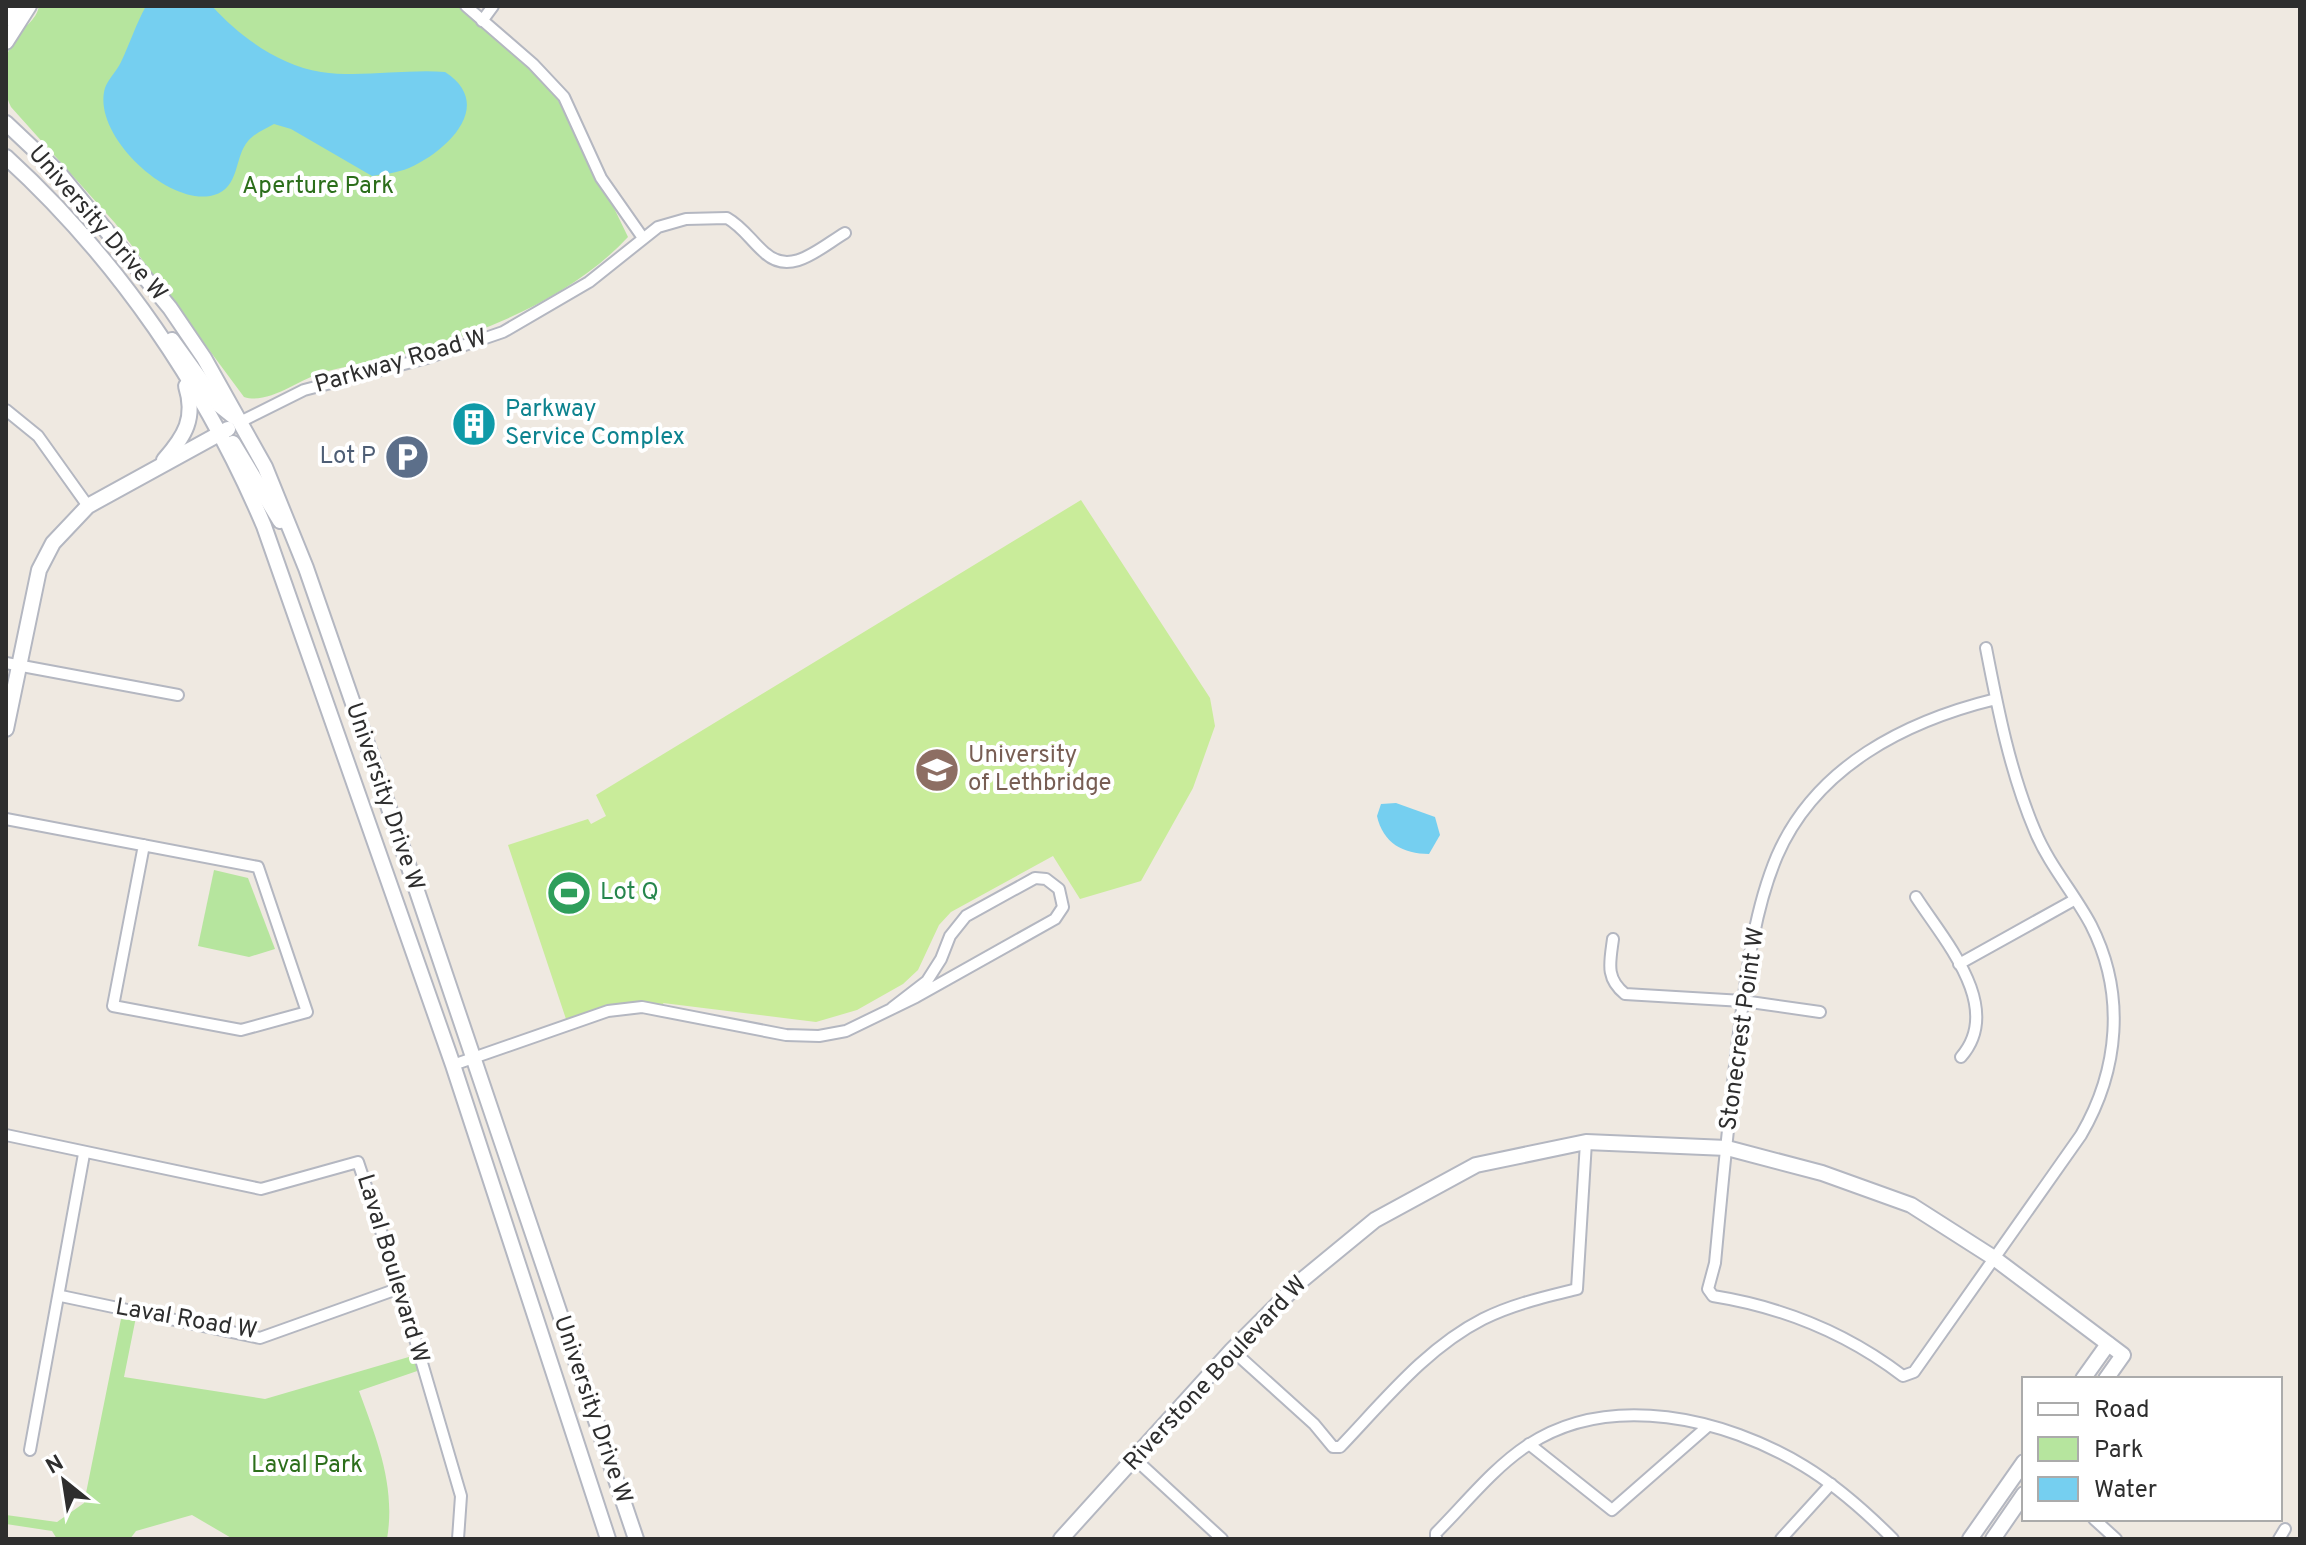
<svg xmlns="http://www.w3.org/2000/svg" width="2306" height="1545" viewBox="0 0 2306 1545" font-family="Overpass,sans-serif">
<rect width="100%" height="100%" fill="#efe9e1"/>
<!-- green -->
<g fill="#b6e59e">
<path d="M 39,6 L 459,6 L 561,98 L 628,237 C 578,291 500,326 431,347 C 396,358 359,363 324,372 C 299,379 269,405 244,397 L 115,223 L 11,107 C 1,87 2,55 16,37 C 24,26 36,21 39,6 Z"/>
<path d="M 214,870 L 248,878 L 275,949 L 249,957 L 198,946 Z"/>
<path d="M 123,1309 L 137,1312 L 124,1377 L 265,1399 L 419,1354 L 423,1369 L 359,1391 C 377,1440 396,1486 387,1539 L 233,1539 L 192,1515 L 136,1531 L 130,1539 L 57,1539 L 52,1531 L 6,1524 L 6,1515 L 57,1522 L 84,1503 Z"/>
</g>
<!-- pitch -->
<path fill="#c9ec9a" d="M 1081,500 L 1210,698 L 1215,726 L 1193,788 L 1141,881 L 1080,899 L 1053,856 L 951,912 L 939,925 L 918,970 L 903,984 L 857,1010 L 816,1022 L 663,1003 L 666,1010 L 642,1007 L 568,1025 L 508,845 L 588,819 L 591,824 L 606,816 L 596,795 Z"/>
<!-- water -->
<g fill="#75cff0">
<path d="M 146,6 L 212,6 C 240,37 279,65 321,72 C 361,78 404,69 445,72 C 496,105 447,151 409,168 C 397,173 384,174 372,176 L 291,129 L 274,124 C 265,129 255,133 248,141 C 234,157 240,188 214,195 C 170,208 91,135 105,88 C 108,79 117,71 121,62 C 130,43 136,24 146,6 Z"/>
<path d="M 1396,803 L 1435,817 L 1440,835 L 1429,854 C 1403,854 1383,843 1377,816 L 1381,804 Z"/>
</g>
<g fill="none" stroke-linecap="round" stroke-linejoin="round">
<!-- street casing -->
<g stroke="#b4b7c1" stroke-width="14">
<g id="street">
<path d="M 466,6 L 533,64 L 564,97 L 601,178 L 643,238"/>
<path d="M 482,21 L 493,6"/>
<path d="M 6,410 L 38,436 L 88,506"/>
<path d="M 240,422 L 304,390 L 427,358 L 503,332 L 589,282 L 658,227 L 686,219 L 727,218 C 743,227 751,241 765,253 C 791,277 821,247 845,233"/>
<path d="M 1986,648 C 1998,710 2010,772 2035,831 C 2049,865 2074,893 2091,925 C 2126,994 2119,1070 2081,1135 L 1914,1372 L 1903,1376 C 1848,1334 1782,1307 1713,1296 L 1708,1289 L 1715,1263 C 1722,1188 1729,1114 1738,1040 C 1746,979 1753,913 1777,856 C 1816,766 1906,721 1996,699"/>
<path d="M 6,663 L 178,695"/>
<path d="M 6,819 L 258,867 L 307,1012 L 241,1030 L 113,1006 L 144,845"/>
<path d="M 1916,897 C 1943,939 2005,1007 1961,1057"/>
<path d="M 1613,939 C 1610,962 1605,978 1625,994 L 1743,1001 L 1820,1012"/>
<path d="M 1959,964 L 2074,900"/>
<path d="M 453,1065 L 608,1011 L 642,1007 L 786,1035 L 819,1036 L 846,1031 L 916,997 L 1055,919 L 1063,907 L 1059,889 L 1046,879 L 1035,878 L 966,916 L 950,936 L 941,959 L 927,981 L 892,1008"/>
<path d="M 6,1135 L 261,1189 L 358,1162 L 400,1288 L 461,1496 L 458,1539"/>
<path d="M 61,1296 L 260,1338 L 400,1288"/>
<path d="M 1232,1350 L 1314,1424 L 1333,1447 L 1340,1447 C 1384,1401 1426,1348 1483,1319 C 1513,1304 1545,1297 1577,1289 L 1586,1142"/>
<path d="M 1529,1444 L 1612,1510 L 1708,1426"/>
<path d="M 30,1450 L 84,1154"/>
<path d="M 1135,1459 L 1222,1539"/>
<path d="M 2094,1519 L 2116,1539"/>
<path d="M 1436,1539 L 1436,1533 C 1465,1504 1493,1468 1528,1445 C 1610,1391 1725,1418 1804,1466 C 1837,1486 1866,1512 1893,1539"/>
<path d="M 1781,1539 L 1831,1484"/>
<path d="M 2279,1539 L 2285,1529"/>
</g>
</g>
<!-- secondary casing -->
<g stroke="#b4b7c1" stroke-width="18">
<g id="secondary">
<path d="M 6,19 L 14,6"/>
<path d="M 6,42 L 29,6"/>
<path d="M 6,123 L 58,172 L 170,308 L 204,358 L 265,467 L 306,568 L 373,761 L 636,1539"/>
<path d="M 6,157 C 118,259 205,387 264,526 L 453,1065 L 608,1539"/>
<path d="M 172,340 L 219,405 L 234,417"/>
<path d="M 233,443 L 280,521"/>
<path d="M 164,460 C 185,436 196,418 186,386"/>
<path d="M 6,729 L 39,570 L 53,543 L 88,506 L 228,429"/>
<path d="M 2083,1379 L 2108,1344"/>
<path d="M 1061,1539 L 1232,1350 L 1302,1280 L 1375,1220 L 1476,1165 L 1586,1142 L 1727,1148 L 1822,1173 L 1911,1205 L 1994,1258 L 2123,1355 L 2106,1379"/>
<path d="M 1970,1539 L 2024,1462"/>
<path d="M 1993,1539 L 2024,1494"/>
</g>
</g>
<!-- street -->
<use href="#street" stroke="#fff" stroke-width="10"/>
<!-- secondary -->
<use href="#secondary" stroke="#fff" stroke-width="14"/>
</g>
<!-- icons -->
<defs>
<g id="building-disc" transform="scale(2.3)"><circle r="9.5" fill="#0f9aa8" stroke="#fff"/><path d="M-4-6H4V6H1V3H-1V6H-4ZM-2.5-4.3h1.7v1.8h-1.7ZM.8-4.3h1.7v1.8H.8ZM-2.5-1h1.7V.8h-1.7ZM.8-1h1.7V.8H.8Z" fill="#fff"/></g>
<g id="parking-disc" transform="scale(2.3)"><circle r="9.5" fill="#5c6f8a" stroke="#fff"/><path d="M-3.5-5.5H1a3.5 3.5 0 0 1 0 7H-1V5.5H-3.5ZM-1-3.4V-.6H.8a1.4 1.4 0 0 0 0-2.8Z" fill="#fff"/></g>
<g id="university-disc" transform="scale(2.3)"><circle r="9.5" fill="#8d6e63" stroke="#fff"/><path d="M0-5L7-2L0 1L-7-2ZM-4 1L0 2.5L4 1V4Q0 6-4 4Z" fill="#fff"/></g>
<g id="stadium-disc" transform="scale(2.3)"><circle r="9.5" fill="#2e9e5b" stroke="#fff"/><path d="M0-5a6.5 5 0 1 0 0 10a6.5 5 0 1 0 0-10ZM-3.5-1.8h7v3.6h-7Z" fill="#fff"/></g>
</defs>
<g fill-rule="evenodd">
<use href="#building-disc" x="474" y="424"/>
<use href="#parking-disc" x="407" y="457"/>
<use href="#university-disc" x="937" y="770"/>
<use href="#stadium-disc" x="569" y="893"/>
</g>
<g text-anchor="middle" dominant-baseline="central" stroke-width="8" stroke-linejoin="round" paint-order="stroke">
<!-- park labels -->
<g font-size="24" fill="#2c6e1b" stroke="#fff">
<text x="318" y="187">Aperture Park</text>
<text x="307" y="1466">Laval Park</text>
</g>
<!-- street labels -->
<g font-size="24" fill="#2e2e2e" stroke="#fff">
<text transform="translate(97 224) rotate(49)">University Drive W</text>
<text transform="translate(401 362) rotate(-16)">Parkway Road W</text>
<text transform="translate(384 797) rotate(71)">University Drive W</text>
<text transform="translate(1743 1029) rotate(-82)">Stonecrest Point W</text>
<text transform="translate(392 1269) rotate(73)">Laval Boulevard W</text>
<text transform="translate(186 1320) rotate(10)">Laval Road W</text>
<text transform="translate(1216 1374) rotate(-47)">Riverstone Boulevard W</text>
<text transform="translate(592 1410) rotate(71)">University Drive W</text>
</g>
<!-- culture labels -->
<g font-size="24" fill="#0d838f" stroke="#fff" text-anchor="start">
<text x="505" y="410">Parkway<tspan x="505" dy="28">Service Complex</tspan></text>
</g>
<!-- service labels -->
<g font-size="24" fill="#4e5e75" stroke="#fff" text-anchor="end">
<text x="376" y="457">Lot P</text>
</g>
<!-- education labels -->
<g font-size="24" fill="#785e54" stroke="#fff" text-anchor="start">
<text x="968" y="756">University<tspan x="968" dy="28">of Lethbridge</tspan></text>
</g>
<!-- leisure labels -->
<g font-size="24" fill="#27864d" stroke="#fff" text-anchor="start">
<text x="600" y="893">Lot Q</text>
</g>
</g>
<!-- border -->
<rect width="2306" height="1545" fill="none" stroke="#2e2e2e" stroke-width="16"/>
<!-- legend -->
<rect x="2022" y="1377" width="260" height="144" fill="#ffffff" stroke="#ababab" stroke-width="2"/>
<rect x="2038" y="1403" width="40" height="12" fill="#ffffff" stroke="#ababab" stroke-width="2"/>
<text x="2094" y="1417" font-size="24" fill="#2e2e2e">Road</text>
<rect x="2038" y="1437" width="40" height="24" fill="#b6e59e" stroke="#ababab" stroke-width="2"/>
<text x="2094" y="1457" font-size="24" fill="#2e2e2e">Park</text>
<rect x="2038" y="1477" width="40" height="24" fill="#75cff0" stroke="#ababab" stroke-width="2"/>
<text x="2094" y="1497" font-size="24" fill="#2e2e2e">Water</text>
<!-- north arrow -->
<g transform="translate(64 1481) rotate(330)" stroke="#ffffff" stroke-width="6" paint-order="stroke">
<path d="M0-6L14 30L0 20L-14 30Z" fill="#2e2e2e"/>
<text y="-12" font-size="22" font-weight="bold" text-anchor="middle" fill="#2e2e2e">N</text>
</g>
</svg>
